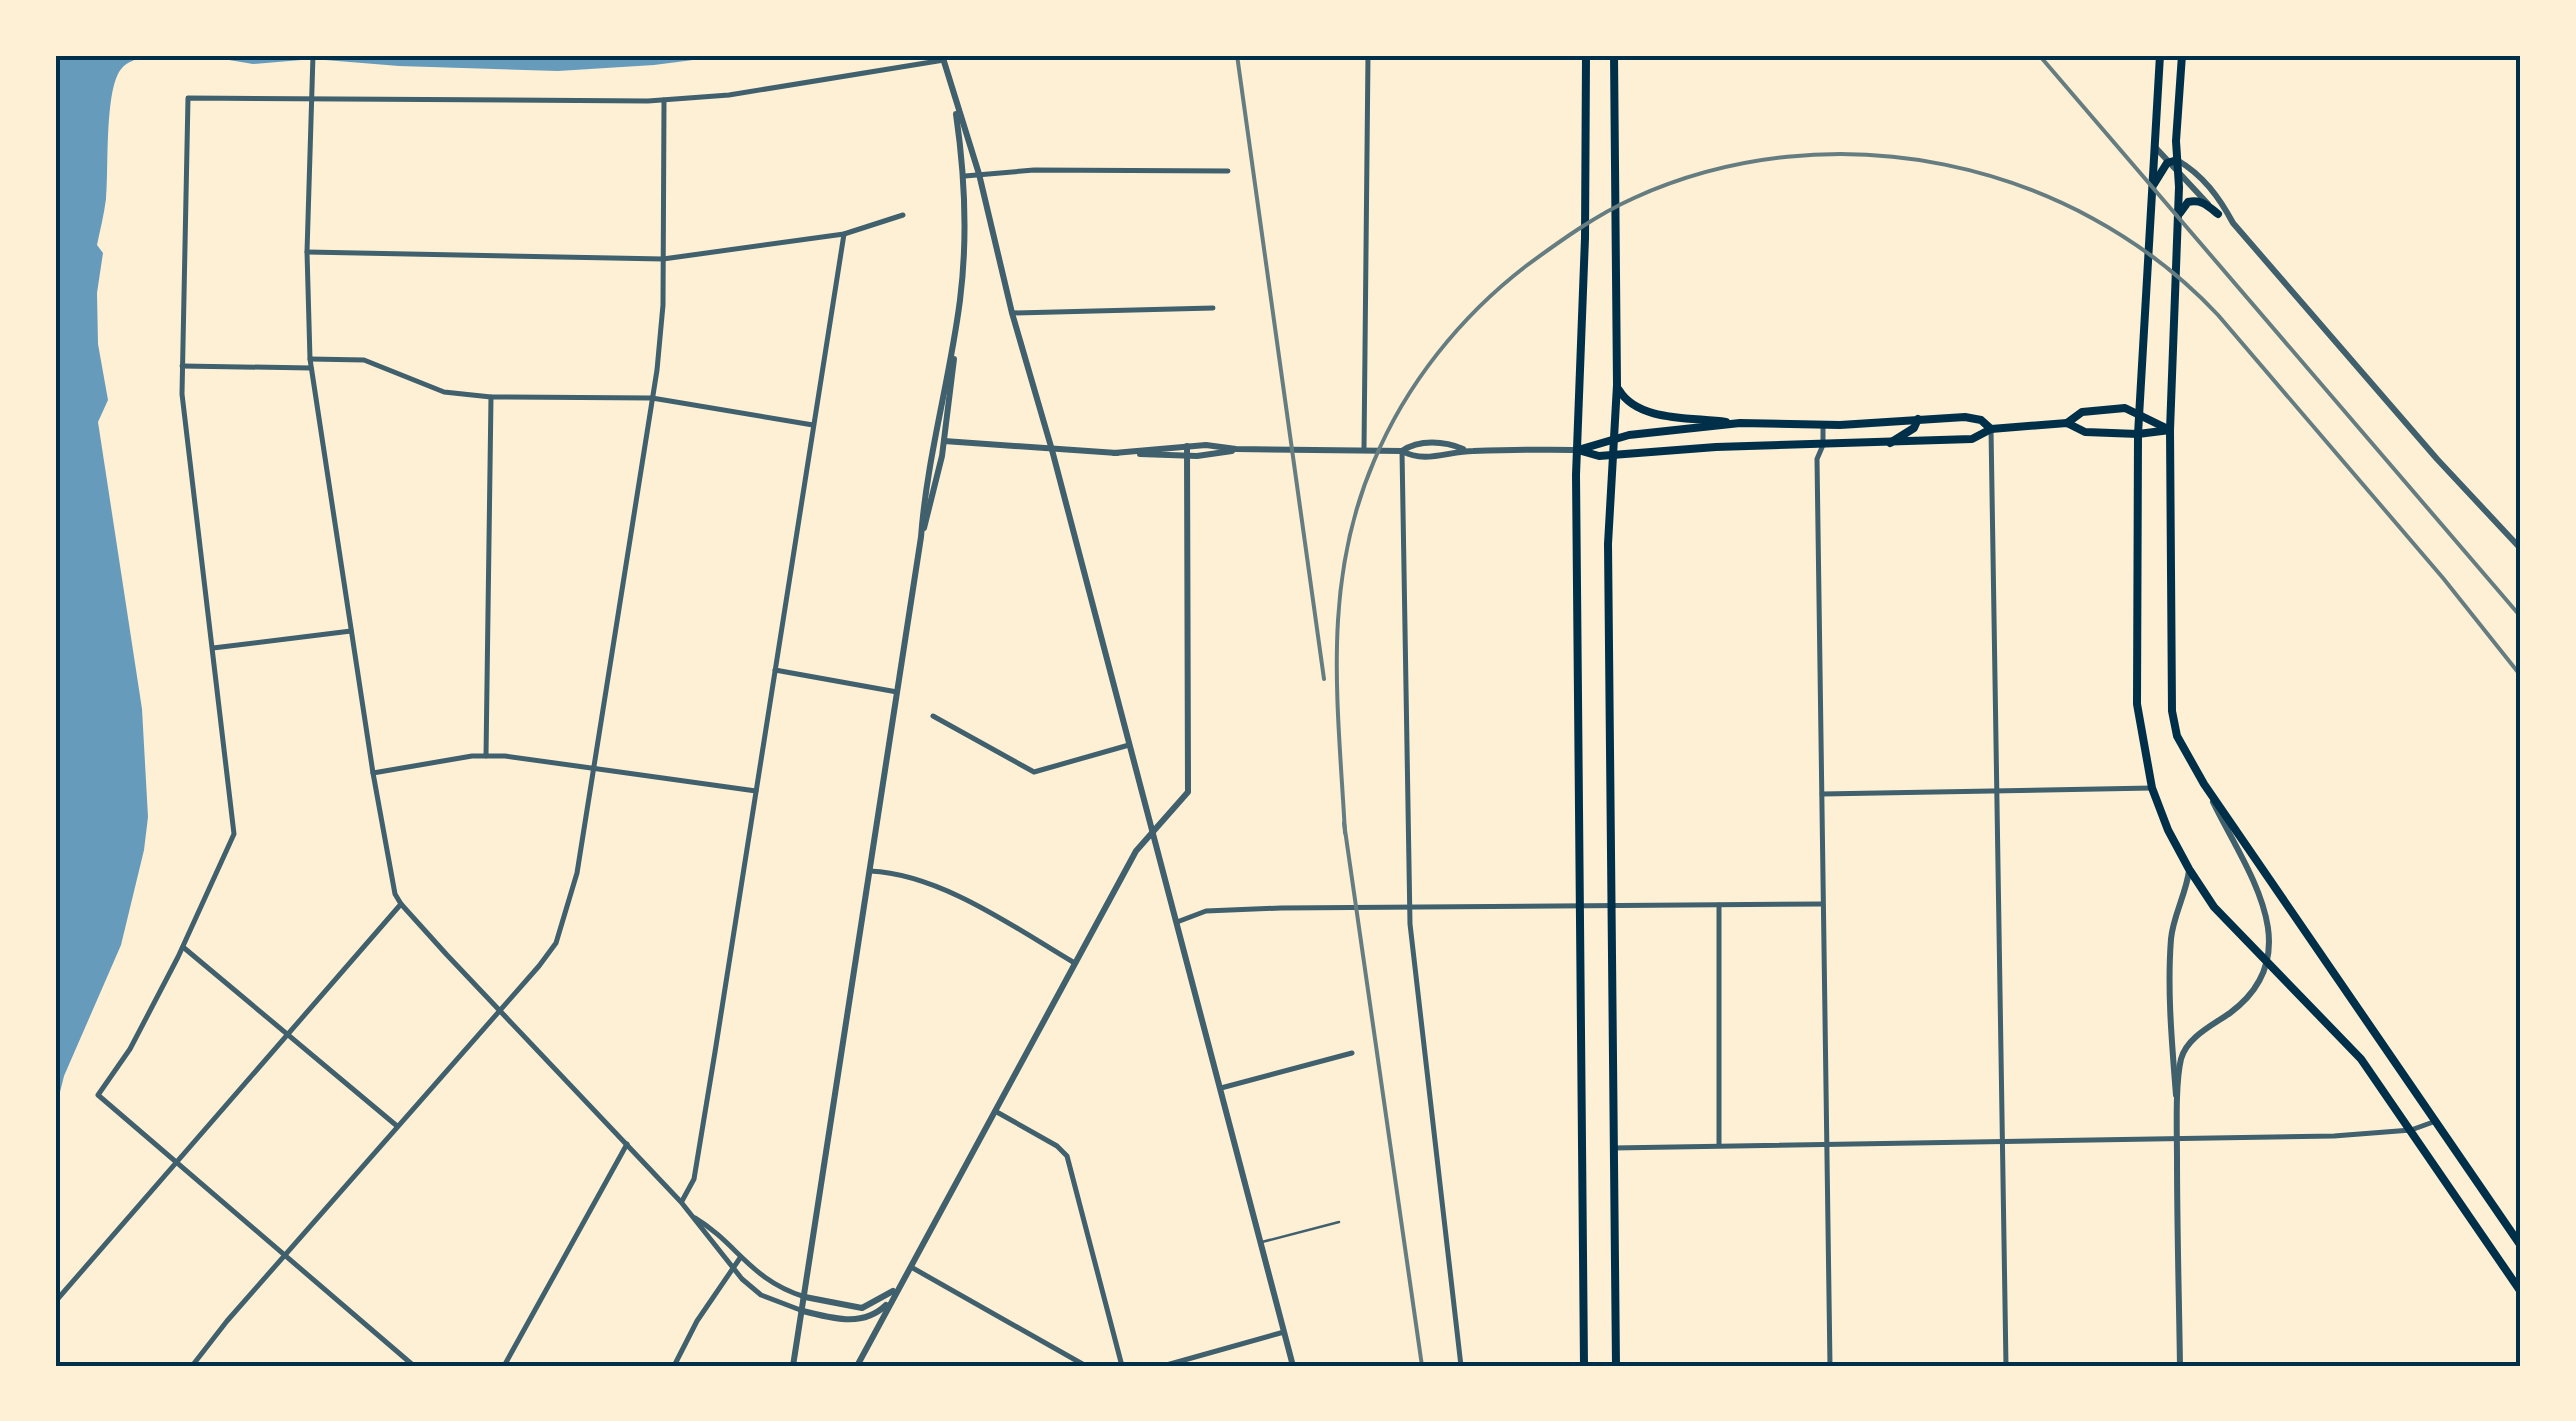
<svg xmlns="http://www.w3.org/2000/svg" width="2576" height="1421" viewBox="0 0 2576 1421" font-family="'Source Sans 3',sans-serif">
<rect width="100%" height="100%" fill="#fdf0d5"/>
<!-- water -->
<g fill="#669bbc">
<path d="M 55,55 L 166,55 C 152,56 132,57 122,68 C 104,87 109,171 106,199 C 104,215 100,230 97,245 L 103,253 L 97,293 L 98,344 L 108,400 L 98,422 L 142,709 L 148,817 L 144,850 L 121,945 L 64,1076 L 55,1112 Z"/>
<path d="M 199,55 L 732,55 L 654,65 L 558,71 L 399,66 L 313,59 L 253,64 Z"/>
</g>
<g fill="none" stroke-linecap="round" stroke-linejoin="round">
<!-- service -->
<path stroke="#3f606c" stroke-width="2.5" d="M 1262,1242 L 1339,1222"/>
<!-- minor -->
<g stroke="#3f606c" stroke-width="5">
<path d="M 313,55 L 307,252 L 310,359 L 373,773 L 395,894 L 401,904 L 447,955 L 681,1202 L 742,1279 L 761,1295 L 803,1311"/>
<path d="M 965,176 L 1034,170 L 1228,171"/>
<path d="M 307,252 L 663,259 L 844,234 L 903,215"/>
<path d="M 1012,313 L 1213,308"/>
<path d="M 310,359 L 364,360 L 444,392 L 491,397 L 652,398 L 813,425"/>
<path d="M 182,366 L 311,368"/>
<path d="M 1823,424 L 1823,445 L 1817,459 L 1830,1366"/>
<path d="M 1991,429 L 2006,1366"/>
<path d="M 1364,449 L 1368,55"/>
<path d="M 1402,451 L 1410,924 L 1461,1366"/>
<path d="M 213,648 L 351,631"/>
<path d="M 775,670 L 897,692"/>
<path d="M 933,716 L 1034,772 L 1129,745"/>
<path d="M 486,756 L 491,397"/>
<path d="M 373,773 L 472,756 L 505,756 L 756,791"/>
<path d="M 1822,794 L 2152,788"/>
<path d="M 870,871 C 940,874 1014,927 1073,962"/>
<path d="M 1719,905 L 1719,1145"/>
<path d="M 1177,922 L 1206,911 L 1281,908 L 1821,904"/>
<path d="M 183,947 L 397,1126"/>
<path d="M 1221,1088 L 1352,1053"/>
<path d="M 995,1111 L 1057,1146 L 1067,1156 L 1122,1366"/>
<path d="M 1613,1148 L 2334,1136 L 2411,1130 L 2436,1121"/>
<path d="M 682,1201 L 694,1179 L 715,1052 L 844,234"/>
<path d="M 695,1218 C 738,1244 750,1280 805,1297"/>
<path d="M 911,1267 L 1086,1366"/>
<path d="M 55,1302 L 401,904"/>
<path d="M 192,1366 L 227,1321 L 539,966 L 556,943 L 577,873 L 657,370 L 663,305 L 664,100"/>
<path d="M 414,1366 L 98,1095 L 130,1049 L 178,957 L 234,834 L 182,394 L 188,98 L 648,101 L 729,95 L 944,60"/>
<path d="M 504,1366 L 627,1144"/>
<path d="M 674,1366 L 697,1321 L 740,1258"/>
<path d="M 1163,1366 L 1284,1332"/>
</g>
<!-- tertiary -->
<g stroke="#3f606c" stroke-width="6">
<path d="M 942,55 L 979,174 L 1012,313 L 1052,450 L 1293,1366"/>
<path d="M 2155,147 L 2208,204"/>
<path d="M 2177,160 C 2203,175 2219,197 2233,223 L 2437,459 L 2521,549"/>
<path d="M 944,441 L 1117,453"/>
<path d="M 1402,451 C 1419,439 1445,441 1463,449"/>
<path d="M 1114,453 L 1206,445 L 1236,449 L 1402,451 C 1425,464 1449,451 1473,451 C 1508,450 1543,449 1578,450"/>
<path d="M 1140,454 L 1197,456 L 1232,451"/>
<path d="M 924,528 L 942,456 L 954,359"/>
<path d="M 2176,1095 C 2172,1044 2167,990 2171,939 C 2173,916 2186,894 2189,871"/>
<path d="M 805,1297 L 862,1308 L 893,1291"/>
<path d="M 803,1311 C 832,1318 862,1328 886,1305"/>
<path d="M 793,1366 L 921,537 C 927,457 950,379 960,300 C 968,237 965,176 956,114"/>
<path d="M 857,1366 L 1136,851 L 1188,792 L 1187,446"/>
<path d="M 2180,1366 C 2179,1297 2177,1228 2177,1159 C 2177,1132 2175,1084 2181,1059 C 2187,1037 2213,1025 2230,1013 C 2311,953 2246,870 2213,802"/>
</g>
<!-- secondary -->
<g stroke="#003049" stroke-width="8">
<path d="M 2154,184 L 2167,163 L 2177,160"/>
<path d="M 2180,213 L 2188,202 C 2202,199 2208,206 2218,214"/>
<path d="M 2170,430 L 2179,187 L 2176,141 L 2182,55"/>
<path d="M 2138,434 L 2160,55"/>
</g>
<!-- primary -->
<g stroke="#003049" stroke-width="8">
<path d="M 1614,55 L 1617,385 L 1608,544 L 1616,1366"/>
<path d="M 1619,390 C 1638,422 1692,417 1726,422"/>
<path d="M 2067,423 L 2082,412 L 2125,408 L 2170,430"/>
<path d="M 2170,430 L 2172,711 L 2177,736 L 2204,784 L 2521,1246"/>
<path d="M 2138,434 L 2137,704 L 2152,788 L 2168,830 L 2189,869 L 2214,907 L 2361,1059 L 2521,1292"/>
<path d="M 1890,443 L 1914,428 L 1918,419"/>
<path d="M 1578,450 L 1599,456 L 1716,447 L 1972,439 L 1991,429 L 2067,423 L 2085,432 L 2138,434 L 2170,430"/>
<path d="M 1578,450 L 1629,435 L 1740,423 L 1840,425 L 1965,417 L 1981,420 L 1991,429"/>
<path d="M 1584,1366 L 1576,475 L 1585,238 L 1586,55"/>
</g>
<!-- rail -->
<g stroke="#657d81" stroke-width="4">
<path d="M 1237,55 L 1324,679"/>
<path d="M 2039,55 L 2521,617"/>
<path d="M 1344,823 L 1422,1366"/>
<path d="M 1345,833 C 1338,703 1321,584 1374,461 C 1406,384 1461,316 1526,266 C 1560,241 1596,215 1634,198 C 1830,109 2072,159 2218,315 L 2443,578 L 2521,676"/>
</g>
</g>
<!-- border -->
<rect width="2576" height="1421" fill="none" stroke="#fdf0d5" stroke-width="115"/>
<rect x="58" y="58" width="2460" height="1306" fill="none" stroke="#003049" stroke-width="4"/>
</svg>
